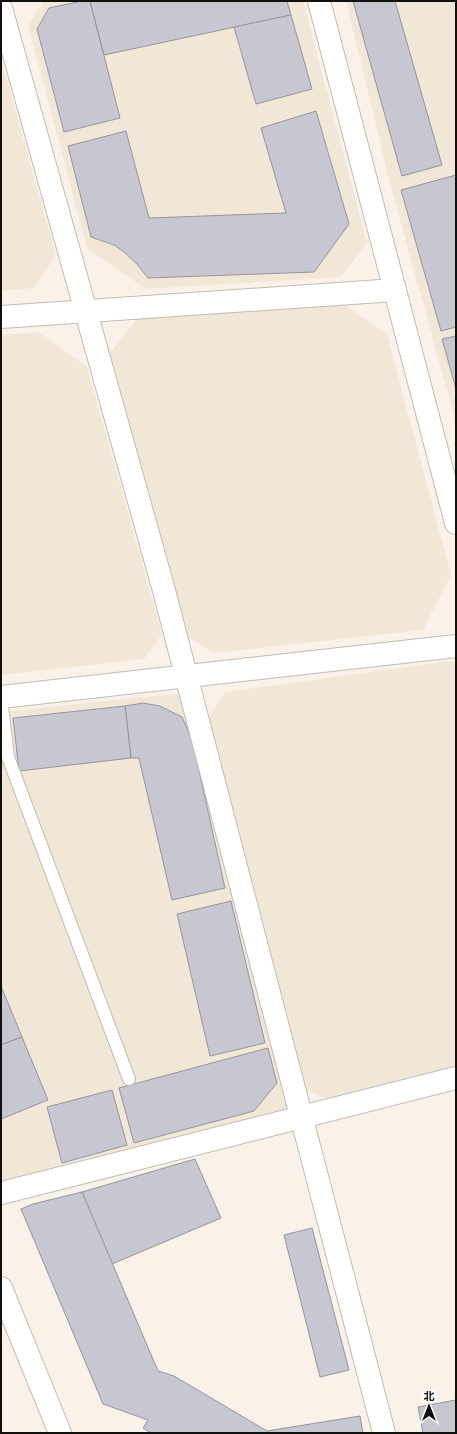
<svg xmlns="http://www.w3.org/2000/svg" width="457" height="1434" viewBox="0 0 457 1434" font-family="Roboto,'Noto Sans SC',sans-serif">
<rect width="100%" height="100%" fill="#faf2e9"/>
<!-- built -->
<g fill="#f2e6d7">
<path d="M 43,1 L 303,1 L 367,243 L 341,277 L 146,289 L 87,248 L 28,25 Z"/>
<path d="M 346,1 L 456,1 L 456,423 L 391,187 Z"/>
<path d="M 1,59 L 56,255 L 34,288 L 1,291 Z"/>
<path d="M 339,301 L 387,334 L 451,575 L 423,630 L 214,653 L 185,636 L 107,357 L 137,319 Z"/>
<path d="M 39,332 L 87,367 L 162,634 L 144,659 L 1,675 L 1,335 Z"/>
<path d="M 450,661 L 456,663 L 456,1068 L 327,1099 L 300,1087 L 206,722 L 225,692 Z"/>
<path d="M 181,693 L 290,1109 L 1,1183 L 1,712 Z"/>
</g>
<!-- building -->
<g fill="#c7c7d1" stroke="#95949e">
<path d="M 82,1 L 90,1 L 120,118 L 64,132 L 37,29 L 49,8 Z"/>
<path d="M 90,1 L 287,1 L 291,15 L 104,55 Z"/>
<path d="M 353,1 L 395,1 L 442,165 L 402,176 Z"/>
<path d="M 291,15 L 312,89 L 256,104 L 234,27 Z"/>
<path d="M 316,111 L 349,224 L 314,272 L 148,278 L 137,264 L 124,252 L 114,245 L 91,237 L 68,146 L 126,131 L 149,218 L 286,213 L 261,128 Z"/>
<path d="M 456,175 L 456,327 L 441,331 L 401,190 Z"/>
<path d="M 456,336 L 456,389 L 442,339 Z"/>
<path d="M 143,703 L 160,706 L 182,717 L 192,739 L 225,888 L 172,900 L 139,758 L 131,758 L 125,706 Z"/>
<path d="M 125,706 L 131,758 L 19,771 L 13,718 Z"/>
<path d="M 231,901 L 265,1043 L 210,1056 L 177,914 Z"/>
<path d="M 1,986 L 22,1037 L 1,1045 Z"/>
<path d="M 22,1037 L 48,1100 L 1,1119 L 1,1045 Z"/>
<path d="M 268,1048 L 277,1083 L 254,1111 L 134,1143 L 119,1088 Z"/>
<path d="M 112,1090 L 127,1145 L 62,1163 L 47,1107 Z"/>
<path d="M 195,1159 L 221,1218 L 112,1264 L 82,1192 Z"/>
<path d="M 82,1192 L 158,1371 L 174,1376 L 267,1431 L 360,1416 L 363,1433 L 151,1433 L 143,1428 L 148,1420 L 103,1404 L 21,1209 L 33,1204 Z"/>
<path d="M 312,1228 L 349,1370 L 320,1377 L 284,1235 Z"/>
<path d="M 456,1400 L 456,1433 L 423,1433 L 418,1407 Z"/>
</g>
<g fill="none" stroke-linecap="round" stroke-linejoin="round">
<!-- lane casing -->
<g stroke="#c2bbb2" stroke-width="14">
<path id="lane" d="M 1,698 L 8,757 L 129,1079"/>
</g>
<!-- street casing -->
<g stroke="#c2bbb2" stroke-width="24">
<g id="street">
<path d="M 1,8 L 163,587 L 384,1433"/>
<path d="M 1,317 L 395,290"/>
<path d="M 1,1193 L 456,1078"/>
</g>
</g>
<!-- secondary casing -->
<g stroke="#c2bbb2" stroke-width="24">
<g id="secondary">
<path d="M 319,1 L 456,523"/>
<path d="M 1,697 L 456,646"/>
<path d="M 1,1288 L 60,1433"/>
</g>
</g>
<!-- lane -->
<use href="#lane" stroke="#fff" stroke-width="12"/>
<!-- street -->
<use href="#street" stroke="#fff" stroke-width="22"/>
<!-- secondary -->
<use href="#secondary" stroke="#fff" stroke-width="22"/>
</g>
<!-- border -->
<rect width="457" height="1434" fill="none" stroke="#110f0c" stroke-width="4"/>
<!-- north arrow -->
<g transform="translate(429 1406)" stroke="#ffffff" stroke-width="3" paint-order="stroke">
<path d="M0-3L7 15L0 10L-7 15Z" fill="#110f0c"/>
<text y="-6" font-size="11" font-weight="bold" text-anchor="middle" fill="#110f0c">北</text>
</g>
</svg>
